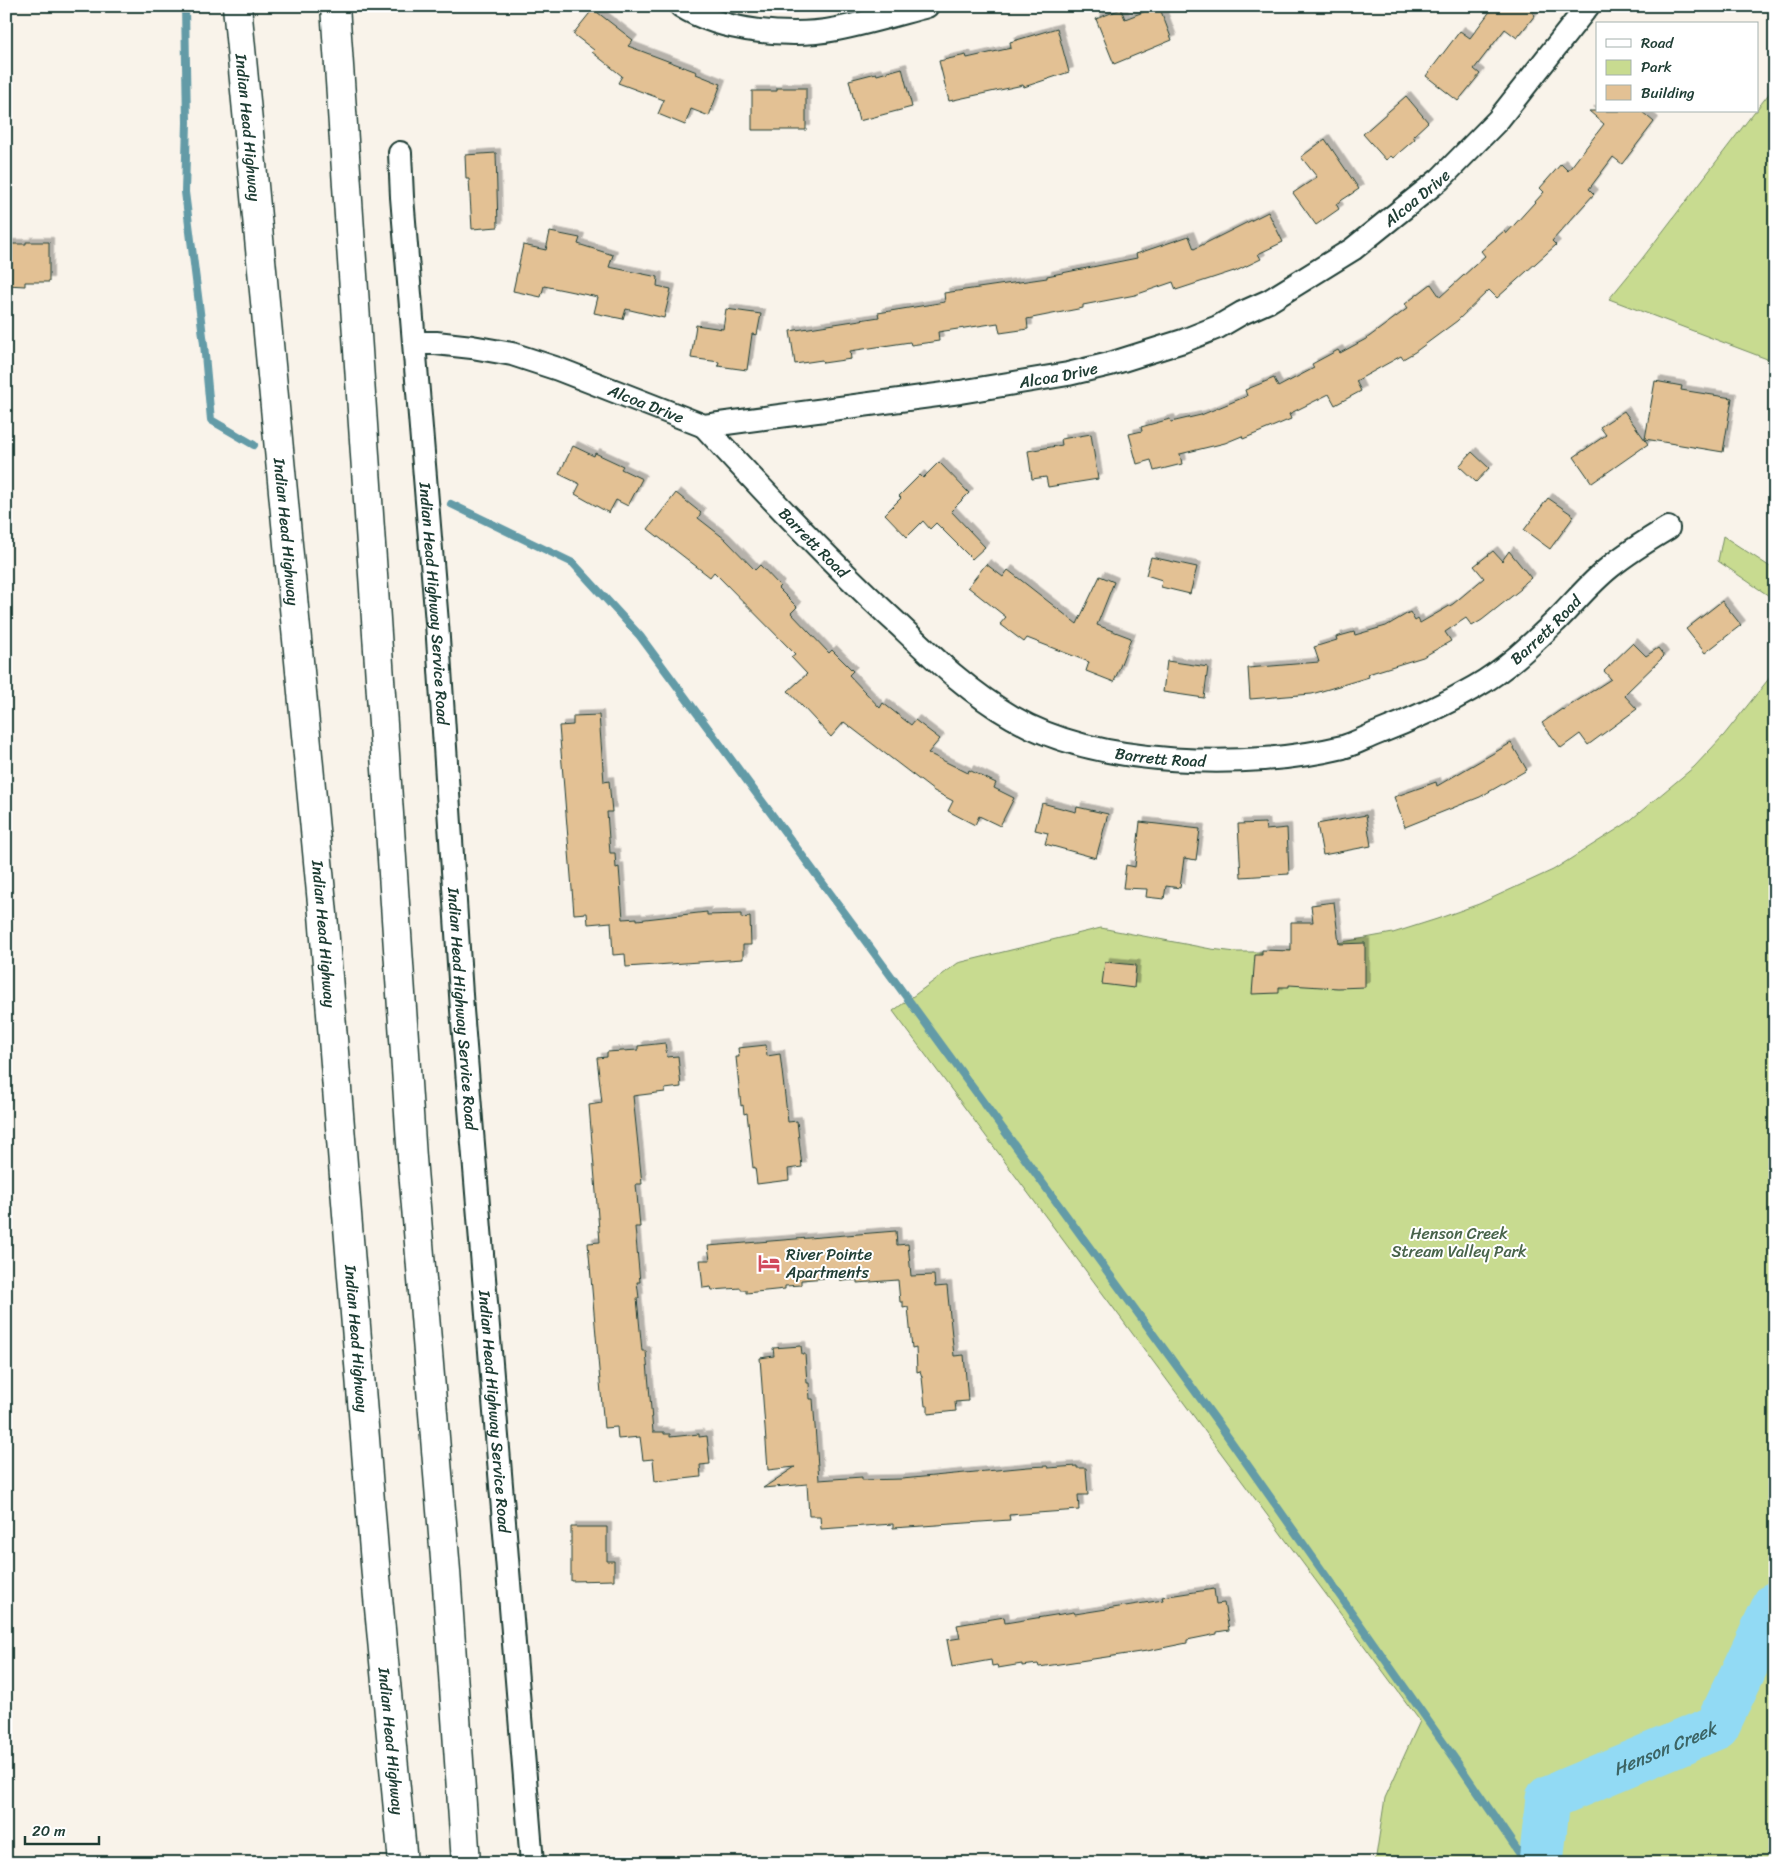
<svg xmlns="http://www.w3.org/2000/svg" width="1781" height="1869" viewBox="0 0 1781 1869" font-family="Sriracha,sans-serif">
<defs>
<filter id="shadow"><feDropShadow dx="4.5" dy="-4.5" stdDeviation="0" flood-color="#0004"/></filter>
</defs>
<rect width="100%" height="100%" fill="#f9f3ea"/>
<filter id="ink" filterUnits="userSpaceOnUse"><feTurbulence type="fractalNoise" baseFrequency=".02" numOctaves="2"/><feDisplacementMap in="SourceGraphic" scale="10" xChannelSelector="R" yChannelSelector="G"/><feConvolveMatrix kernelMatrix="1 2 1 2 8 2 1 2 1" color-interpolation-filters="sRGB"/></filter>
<g filter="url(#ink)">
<!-- green -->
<g fill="#c8db90" stroke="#748c62">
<path d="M 1775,86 L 1775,362 L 1609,299 L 1641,260 L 1755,111 L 1757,111 L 1757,109 Z"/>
<path d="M 1723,536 L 1775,570 L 1775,600 L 1718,561 Z"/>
<path d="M 1775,671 L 1775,1863 L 1375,1863 L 1385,1798 L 1420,1721 L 893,1011 L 958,963 L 1101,928 L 1211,949 L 1236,952 L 1264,952 L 1304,949 L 1393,933 L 1437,919 L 1479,904 L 1553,870 L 1627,823 L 1694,767 L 1724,735 Z"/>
</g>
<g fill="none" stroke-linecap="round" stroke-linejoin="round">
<!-- stream -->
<g stroke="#649ba7" stroke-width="8">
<path d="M 185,6 L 187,122 L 185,192 L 204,344 L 211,420 L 254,445"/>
<path d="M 451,504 L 573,563 L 640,636 L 872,950 L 1216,1420 L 1455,1759 L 1526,1863"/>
</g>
<!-- river -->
<path stroke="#92daf4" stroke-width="45" id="s1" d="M 1541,1863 L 1548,1798 L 1717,1727 L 1775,1604"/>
</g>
<!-- building -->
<g fill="#e3c194" stroke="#1f3d34" filter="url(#shadow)">
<path d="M 1159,6 L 1172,40 L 1114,64 L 1096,19 L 1121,9 L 1125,19 Z"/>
<path d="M 1494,6 L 1538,6 L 1532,13 L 1535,15 L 1517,38 L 1505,29 L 1474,69 L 1480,74 L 1458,101 L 1426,76 L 1460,31 L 1470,38 Z"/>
<path d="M 593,9 L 633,40 L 628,46 L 697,72 L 696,74 L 721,84 L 709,116 L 691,109 L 685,125 L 658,114 L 664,100 L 618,83 L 622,76 L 592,52 L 594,50 L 573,34 Z"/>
<path d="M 1057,28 L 1069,72 L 1024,87 L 1023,85 L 949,101 L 939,61 L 966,55 L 967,58 L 1011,48 L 1010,42 Z"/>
<path d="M 902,68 L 912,107 L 859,121 L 849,80 L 876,73 L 877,75 Z"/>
<path d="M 777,88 L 806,88 L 806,130 L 752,130 L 752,91 L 777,91 Z"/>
<path d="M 1406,96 L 1428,122 L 1413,136 L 1415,139 L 1393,158 L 1391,156 L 1386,160 L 1363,134 Z"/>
<path d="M 1589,111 L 1641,111 L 1654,122 L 1622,164 L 1613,157 L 1589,189 L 1594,194 L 1552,241 L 1556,245 L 1497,298 L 1489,290 L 1457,321 L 1415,352 L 1403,359 L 1401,356 L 1356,381 L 1361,391 L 1335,405 L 1329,394 L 1289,414 L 1291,419 L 1243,439 L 1242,436 L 1225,443 L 1180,454 L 1182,464 L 1154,471 L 1151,460 L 1137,464 L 1129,434 L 1142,431 L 1141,427 L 1170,419 L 1171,422 L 1201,415 L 1247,396 L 1245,390 L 1274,378 L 1278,387 L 1314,368 L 1312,364 L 1338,350 L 1340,353 L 1366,339 L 1408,308 L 1405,304 L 1431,284 L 1440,297 L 1485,256 L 1481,251 L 1504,231 L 1506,234 L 1544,192 L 1540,188 L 1561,164 L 1568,171 L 1604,124 Z"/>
<path d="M 1325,139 L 1359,189 L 1336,204 L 1339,209 L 1316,225 L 1293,193 L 1317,177 L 1301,157 Z"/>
<path d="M 496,153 L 498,227 L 472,229 L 469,179 L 466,179 L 465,155 Z"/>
<path d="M 1268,212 L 1283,242 L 1258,254 L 1261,259 L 1234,272 L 1234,271 L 1176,290 L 1173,282 L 1135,295 L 1083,305 L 1083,308 L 1027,319 L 1028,329 L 1000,333 L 998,323 L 938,332 L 939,341 L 911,345 L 910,342 L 850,351 L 851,359 L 823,363 L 822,360 L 795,364 L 790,331 L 879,317 L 878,313 L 945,302 L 944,293 L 1047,278 L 1047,276 L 1137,258 L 1136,254 L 1189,236 L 1194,249 Z"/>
<path d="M 550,232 L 580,238 L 578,244 L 613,255 L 609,267 L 658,277 L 657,286 L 671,289 L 664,318 L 626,309 L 623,319 L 594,313 L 598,297 L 544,286 L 541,297 L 513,291 L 523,245 L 546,250 Z"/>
<path d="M 26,242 L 49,242 L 49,282 L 25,282 L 25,286 L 6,285 L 6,244 L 26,244 Z"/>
<path d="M 726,309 L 761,314 L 757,335 L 752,334 L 747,370 L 718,366 L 719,362 L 691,358 L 696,325 L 723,329 Z"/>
<path d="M 1655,381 L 1682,386 L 1681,390 L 1732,398 L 1723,452 L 1645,439 Z"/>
<path d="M 1624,411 L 1648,444 L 1592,483 L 1574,457 L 1606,435 L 1600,427 Z"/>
<path d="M 1091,434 L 1098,479 L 1048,487 L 1046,477 L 1032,479 L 1028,451 L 1062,445 L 1061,439 Z"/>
<path d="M 573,446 L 594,456 L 595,453 L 623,466 L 621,469 L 642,479 L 628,506 L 616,500 L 609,513 L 575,494 L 580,484 L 559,474 Z"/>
<path d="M 1472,452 L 1489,468 L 1476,482 L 1459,466 Z"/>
<path d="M 939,462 L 969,493 L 951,511 L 985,547 L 972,559 L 936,523 L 930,529 L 923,521 L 907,537 L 885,514 L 901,498 L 899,496 L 920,475 L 923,478 Z"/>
<path d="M 676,493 L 701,513 L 698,518 L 725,539 L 755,570 L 760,565 L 780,586 L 778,588 L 797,607 L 791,613 L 829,653 L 832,650 L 853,671 L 849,675 L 880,708 L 883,703 L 911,725 L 915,720 L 940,739 L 928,753 L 968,773 L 969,770 L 996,783 L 994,788 L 1014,798 L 1000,826 L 979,816 L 975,825 L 948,811 L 953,801 L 934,791 L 844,722 L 831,737 L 788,691 L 807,674 L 791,657 L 795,654 L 714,572 L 710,577 L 648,529 Z"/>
<path d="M 1548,498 L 1574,516 L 1550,549 L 1524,530 Z"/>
<path d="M 1493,551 L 1502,561 L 1509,551 L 1531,578 L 1520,587 L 1521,589 L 1482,620 L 1472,626 L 1466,618 L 1445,632 L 1451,641 L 1423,657 L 1368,674 L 1369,677 L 1312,694 L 1250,699 L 1248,668 L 1319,662 L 1314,647 L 1337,640 L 1336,637 L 1354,632 L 1355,635 L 1386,626 L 1410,612 L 1415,621 L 1418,619 L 1420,623 L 1453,604 L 1484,578 L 1474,566 Z"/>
<path d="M 1151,557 L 1197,567 L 1190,594 L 1161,587 L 1162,580 L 1146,575 Z"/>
<path d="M 986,564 L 1003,577 L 1008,570 L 1077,624 L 1100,576 L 1114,582 L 1097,625 L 1131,638 L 1114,682 L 1086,671 L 1089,662 L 1027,638 L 1024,642 L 1000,624 L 1006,617 L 968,587 Z"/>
<path d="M 1722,601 L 1741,625 L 1705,653 L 1686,629 Z"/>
<path d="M 1633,643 L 1646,656 L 1658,648 L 1664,656 L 1624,695 L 1637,709 L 1588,745 L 1580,734 L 1561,748 L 1542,723 L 1562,709 L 1563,710 L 1611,679 L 1604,671 Z"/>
<path d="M 1167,661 L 1208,667 L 1204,698 L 1163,692 Z"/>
<path d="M 599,715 L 604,782 L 609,781 L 612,812 L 607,812 L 610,853 L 615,853 L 616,868 L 619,867 L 623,919 L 637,918 L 637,920 L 707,912 L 707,915 L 741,914 L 741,918 L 750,917 L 751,945 L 743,945 L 743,959 L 626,967 L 625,954 L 613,955 L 611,922 L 588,924 L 587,913 L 574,914 L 559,726 L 573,725 L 573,716 Z"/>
<path d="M 1511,743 L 1527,770 L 1480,797 L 1405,827 L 1394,797 L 1436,782 L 1437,786 Z"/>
<path d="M 1042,803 L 1076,812 L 1077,807 L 1108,814 L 1096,858 L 1045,844 L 1048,833 L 1035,830 Z"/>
<path d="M 1366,815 L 1371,846 L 1323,855 L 1317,824 Z"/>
<path d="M 1140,822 L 1200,829 L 1196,860 L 1184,858 L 1180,888 L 1166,886 L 1164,899 L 1146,897 L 1147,889 L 1123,888 L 1126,865 L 1135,867 Z"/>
<path d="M 1265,823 L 1266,830 L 1287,828 L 1289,874 L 1241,877 L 1238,824 Z"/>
<path d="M 1334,902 L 1339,944 L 1365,943 L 1365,987 L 1338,988 L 1289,985 L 1289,987 L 1279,987 L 1279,993 L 1252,994 L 1255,955 L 1262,955 L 1262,950 L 1291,951 L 1291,922 L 1313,922 L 1311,905 Z"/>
<path d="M 1105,962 L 1136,965 L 1134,988 L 1102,984 Z"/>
<path d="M 665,1043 L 667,1057 L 678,1056 L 681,1087 L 665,1089 L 665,1092 L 633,1096 L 642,1184 L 636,1184 L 640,1227 L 635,1227 L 640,1282 L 637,1282 L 639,1298 L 637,1298 L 642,1351 L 646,1351 L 653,1432 L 664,1432 L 664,1434 L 670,1434 L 670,1437 L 699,1434 L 699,1437 L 707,1436 L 710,1464 L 700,1465 L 701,1477 L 655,1482 L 653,1459 L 643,1460 L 640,1437 L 618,1439 L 617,1427 L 604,1428 L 588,1243 L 600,1242 L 589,1105 L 602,1103 L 597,1058 L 607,1057 L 607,1052 L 638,1050 L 638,1046 Z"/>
<path d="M 766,1045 L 767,1056 L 780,1054 L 788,1122 L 797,1121 L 802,1167 L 788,1169 L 789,1180 L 757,1184 L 755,1167 L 753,1168 L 747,1113 L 744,1114 L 743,1105 L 741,1106 L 736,1057 L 739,1057 L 738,1048 Z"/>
<path d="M 896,1231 L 897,1245 L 908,1244 L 911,1276 L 934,1275 L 935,1287 L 947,1286 L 954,1356 L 964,1355 L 968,1401 L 955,1402 L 956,1411 L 928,1414 L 928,1406 L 925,1406 L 922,1377 L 920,1371 L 917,1372 L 916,1347 L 912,1348 L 908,1307 L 903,1308 L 903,1302 L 900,1302 L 898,1280 L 857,1283 L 857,1280 L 841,1281 L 840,1277 L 801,1280 L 801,1285 L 785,1286 L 785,1289 L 746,1293 L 746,1290 L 741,1290 L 741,1288 L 712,1290 L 711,1287 L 703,1288 L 700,1260 L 710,1260 L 708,1246 Z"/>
<path d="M 801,1346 L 802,1354 L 805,1354 L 807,1383 L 809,1383 L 810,1399 L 813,1399 L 819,1480 L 862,1477 L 862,1480 L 902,1479 L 1028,1467 L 1047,1466 L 1048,1468 L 1077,1466 L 1077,1468 L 1086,1468 L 1088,1495 L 1078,1495 L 1079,1510 L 1009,1515 L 1010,1520 L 893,1528 L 893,1524 L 821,1529 L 820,1516 L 809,1516 L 807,1484 L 763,1488 L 795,1467 L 768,1470 L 760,1358 L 774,1356 L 773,1348 Z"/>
<path d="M 571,1527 L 607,1527 L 607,1561 L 614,1561 L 614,1580 L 571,1581 Z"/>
<path d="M 1214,1589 L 1216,1604 L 1224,1603 L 1229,1630 L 1217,1632 L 1217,1634 L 1187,1640 L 1187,1643 L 1147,1651 L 1039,1667 L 1038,1664 L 1022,1666 L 1022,1664 L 998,1668 L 997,1665 L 992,1666 L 991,1660 L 952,1667 L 947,1640 L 960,1638 L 957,1625 L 1004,1617 L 1005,1623 L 1074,1612 L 1075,1614 L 1163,1600 L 1162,1597 Z"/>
</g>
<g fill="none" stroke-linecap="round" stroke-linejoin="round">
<!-- minor casing -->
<g stroke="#1f3d34" stroke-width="26">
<g id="minor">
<path d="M 681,6 C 722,32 791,38 837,29 C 867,23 897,14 927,6"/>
<path id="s2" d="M 400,153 L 402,197 L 437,623 L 462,1010 L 532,1863"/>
<path id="s3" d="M 415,343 L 436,343 L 472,347 L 512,354 L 558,369 L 704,426 L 960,392 L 1068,374 L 1110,364 L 1183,341 L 1218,327 L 1242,313 L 1269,301 L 1353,249 L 1440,179 L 1498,120 L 1588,6"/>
<path id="s4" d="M 704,426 C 767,495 831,563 900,626 C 935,659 970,693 1012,717 C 1097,767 1249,770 1343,747 C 1354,744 1365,738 1375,734 C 1409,721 1444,705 1475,687 C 1505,670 1532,644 1556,621 C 1574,603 1590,583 1610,567 C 1628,552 1648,540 1668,528"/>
</g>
</g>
<!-- trunk casing -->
<g stroke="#1f3d34" stroke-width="31">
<g id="trunk">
<path id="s5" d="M 237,6 L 323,914 L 376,1576 L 403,1863"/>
<path d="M 335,6 L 412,1158 L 446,1571 L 466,1863"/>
</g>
</g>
<!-- minor -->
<use href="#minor" stroke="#fff" stroke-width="22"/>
<!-- trunk -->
<use href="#trunk" stroke="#fff" stroke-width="28"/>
</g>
</g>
<!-- icons -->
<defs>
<g id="hotel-bare" transform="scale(1.725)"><path d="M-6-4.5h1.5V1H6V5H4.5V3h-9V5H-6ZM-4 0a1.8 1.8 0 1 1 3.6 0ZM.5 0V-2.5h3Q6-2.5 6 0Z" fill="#d1495b" stroke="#fff" stroke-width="2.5" paint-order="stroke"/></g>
</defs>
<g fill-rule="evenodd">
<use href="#hotel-bare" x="769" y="1263"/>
</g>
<g text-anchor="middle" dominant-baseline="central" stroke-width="4" stroke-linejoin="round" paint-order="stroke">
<!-- street labels -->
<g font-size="16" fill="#1f3d34" stroke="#fff">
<text stroke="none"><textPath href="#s5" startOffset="122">Indian Head Highway</textPath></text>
<text stroke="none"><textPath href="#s3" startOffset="1066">Alcoa Drive</textPath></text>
<text stroke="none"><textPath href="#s3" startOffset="661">Alcoa Drive</textPath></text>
<text stroke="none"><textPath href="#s3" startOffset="241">Alcoa Drive</textPath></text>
<text stroke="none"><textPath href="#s5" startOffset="528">Indian Head Highway</textPath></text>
<text stroke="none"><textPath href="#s4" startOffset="160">Barrett Road</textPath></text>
<text stroke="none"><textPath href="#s2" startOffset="452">Indian Head Highway Service Road</textPath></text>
<text stroke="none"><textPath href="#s4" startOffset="1000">Barrett Road</textPath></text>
<text stroke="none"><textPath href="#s4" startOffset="580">Barrett Road</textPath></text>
<text stroke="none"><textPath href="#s5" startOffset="932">Indian Head Highway</textPath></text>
<text stroke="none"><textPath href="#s2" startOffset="858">Indian Head Highway Service Road</textPath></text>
<text stroke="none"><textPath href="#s5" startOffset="1338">Indian Head Highway</textPath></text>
<text stroke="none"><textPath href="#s2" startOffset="1262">Indian Head Highway Service Road</textPath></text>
<text stroke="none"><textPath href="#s5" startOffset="1742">Indian Head Highway</textPath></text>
</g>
<!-- park labels -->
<g font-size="16" fill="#49644b" stroke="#fff">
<text x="1459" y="1233">Henson Creek<tspan x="1459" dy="18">Stream Valley Park</tspan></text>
</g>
<!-- poi labels -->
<g font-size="16" fill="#1f3d34" stroke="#fff" text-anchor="start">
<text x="786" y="1254">River Pointe<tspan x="786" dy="18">Apartments</tspan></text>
</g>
<!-- water labels -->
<g font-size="18" font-style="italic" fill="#3c6464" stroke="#fff">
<text stroke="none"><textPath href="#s1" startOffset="192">Henson Creek</textPath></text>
</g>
</g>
<!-- margin -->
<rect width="1781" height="1869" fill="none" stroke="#fff" stroke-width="25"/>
<rect x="12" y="12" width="1756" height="1844" fill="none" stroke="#1f3d34" stroke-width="2" filter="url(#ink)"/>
<!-- legend -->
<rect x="1596" y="22" width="162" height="90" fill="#ffffff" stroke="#a5b1ae"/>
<rect x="1606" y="39" width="25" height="8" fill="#ffffff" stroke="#a5b1ae"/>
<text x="1641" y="48" font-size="15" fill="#1f3d34">Road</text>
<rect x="1606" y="60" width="25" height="15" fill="#c8db90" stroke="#a5b1ae"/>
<text x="1641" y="72" font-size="15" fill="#1f3d34">Park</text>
<rect x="1606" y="85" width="25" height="15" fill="#e3c194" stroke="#a5b1ae"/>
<text x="1641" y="98" font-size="15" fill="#1f3d34">Building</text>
<!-- scale -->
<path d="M25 1836v8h74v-8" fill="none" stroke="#1f3d34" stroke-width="2.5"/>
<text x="32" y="1836" font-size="15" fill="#1f3d34" stroke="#ffffff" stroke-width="4" paint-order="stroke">20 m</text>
</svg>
